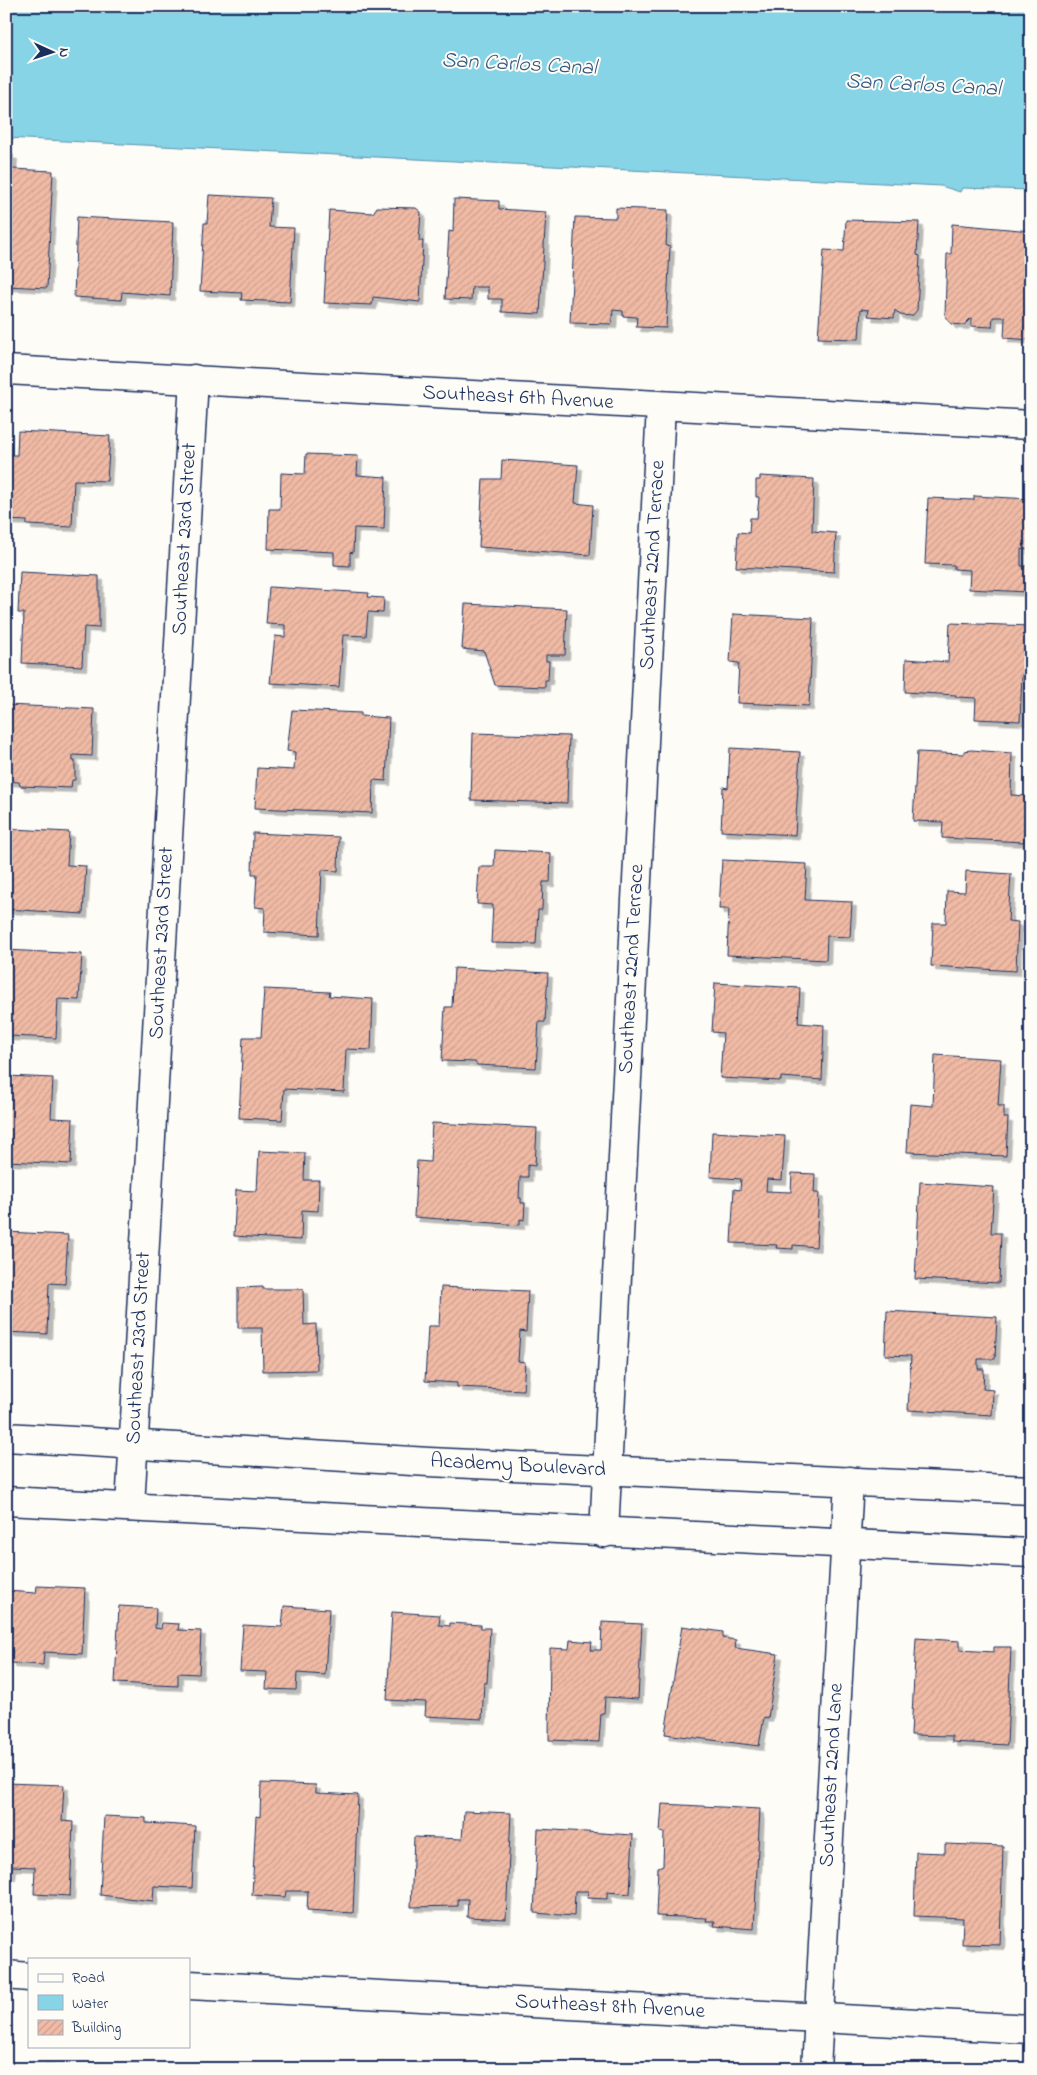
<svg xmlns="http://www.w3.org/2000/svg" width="1037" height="2075" viewBox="0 0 1037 2075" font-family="'Indie Flower',sans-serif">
<defs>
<pattern id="building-hatch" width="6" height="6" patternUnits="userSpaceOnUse" patternTransform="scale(1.25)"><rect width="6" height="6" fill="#f0baa4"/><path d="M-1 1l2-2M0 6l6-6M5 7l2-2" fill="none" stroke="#cda090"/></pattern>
<filter id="shadow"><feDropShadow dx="4.5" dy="4.5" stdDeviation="0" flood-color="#0004"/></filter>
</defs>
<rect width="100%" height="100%" fill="#fdfcf7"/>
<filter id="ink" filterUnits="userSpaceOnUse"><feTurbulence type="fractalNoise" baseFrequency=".02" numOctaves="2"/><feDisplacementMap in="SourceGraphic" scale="10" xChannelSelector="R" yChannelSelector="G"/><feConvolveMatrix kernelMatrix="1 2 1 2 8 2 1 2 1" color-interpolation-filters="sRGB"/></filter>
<g filter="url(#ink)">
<!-- water -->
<path fill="#86d4e5" stroke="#5b92af" d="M 6,6 L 1031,6 L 1031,190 L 962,188 L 960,192 L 941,186 L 6,138 Z"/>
<!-- building -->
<g fill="url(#building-hatch)" stroke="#1b2f5e" filter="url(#shadow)">
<path d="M 6,154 L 13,155 L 12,169 L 53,171 L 47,288 L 6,286 Z"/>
<path d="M 209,195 L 271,198 L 269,227 L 294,228 L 290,302 L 241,300 L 242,293 L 200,291 L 204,223 L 207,223 Z"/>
<path d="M 454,199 L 499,201 L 499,209 L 546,212 L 540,314 L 502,312 L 502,299 L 488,299 L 488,287 L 472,287 L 471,300 L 445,299 L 449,231 L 453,232 Z"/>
<path d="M 377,207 L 416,208 L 421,212 L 419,241 L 423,241 L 420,302 L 373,297 L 372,305 L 324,303 L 329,210 L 373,213 Z"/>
<path d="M 616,208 L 668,210 L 666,246 L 670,247 L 666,328 L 636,327 L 637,317 L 623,316 L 623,311 L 613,310 L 612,324 L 570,323 L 575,217 L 616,218 Z"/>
<path d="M 77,217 L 173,222 L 170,296 L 122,292 L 121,300 L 74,297 Z"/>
<path d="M 846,220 L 919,222 L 917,255 L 920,256 L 917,310 L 912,316 L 900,315 L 895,310 L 894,318 L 868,316 L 869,310 L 861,309 L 859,339 L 818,338 L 824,250 L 844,251 Z"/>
<path d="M 952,224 L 1031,231 L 1031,340 L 1004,338 L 1005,317 L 993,317 L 992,327 L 971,326 L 971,318 L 964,325 L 951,324 L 945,315 L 947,254 L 951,254 Z"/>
<path d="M 18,431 L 110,436 L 107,481 L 74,480 L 72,527 L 27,525 L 27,521 L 6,520 L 6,455 L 17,455 Z"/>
<path d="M 306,454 L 358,456 L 357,475 L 386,477 L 384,529 L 354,528 L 353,553 L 350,552 L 350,566 L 334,565 L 334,552 L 268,549 L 269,509 L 280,509 L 281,473 L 305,474 Z"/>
<path d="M 502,460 L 578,465 L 575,503 L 593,505 L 590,555 L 479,547 L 483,479 L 501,479 Z"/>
<path d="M 760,476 L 814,479 L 812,531 L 836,533 L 834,572 L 736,567 L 738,532 L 749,533 L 750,518 L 757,518 L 759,497 L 756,497 L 756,480 L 760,480 Z"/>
<path d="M 974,496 L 1031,499 L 1031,550 L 1021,549 L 1021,566 L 1028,566 L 1027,592 L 969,589 L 970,570 L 954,569 L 954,565 L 925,564 L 928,498 L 974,500 Z"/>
<path d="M 20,572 L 99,576 L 99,628 L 84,627 L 82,666 L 22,663 L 24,613 L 18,613 Z"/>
<path d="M 269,587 L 369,593 L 368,597 L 384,598 L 383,613 L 368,612 L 366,636 L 343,635 L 339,687 L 270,683 L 275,636 L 285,637 L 285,625 L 266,624 Z"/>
<path d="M 465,604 L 567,609 L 565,655 L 546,655 L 546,661 L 549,661 L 548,680 L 545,680 L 545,687 L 495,685 L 484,651 L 462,649 Z"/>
<path d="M 733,614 L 813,618 L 809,706 L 737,703 L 739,663 L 730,662 Z"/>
<path d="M 950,623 L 1031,626 L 1031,675 L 1022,675 L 1020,721 L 975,719 L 976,698 L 956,697 L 956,695 L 905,692 L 906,659 L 948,662 Z"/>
<path d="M 6,705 L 94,709 L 92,756 L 73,755 L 73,761 L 75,761 L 75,780 L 72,780 L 71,788 L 20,786 L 19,782 L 6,781 Z"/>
<path d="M 292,710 L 361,713 L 361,716 L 389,718 L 386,781 L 373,780 L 372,813 L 255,808 L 257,768 L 294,770 L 295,752 L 287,751 Z"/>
<path d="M 473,733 L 569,736 L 567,803 L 471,800 Z"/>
<path d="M 730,748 L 800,752 L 795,835 L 721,831 L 723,787 L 728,788 Z"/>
<path d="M 971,750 L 1012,753 L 1011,795 L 1026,796 L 1024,842 L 942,838 L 943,822 L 913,821 L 917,752 L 964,754 L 964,751 Z"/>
<path d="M 13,829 L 69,832 L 67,865 L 86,866 L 83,914 L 6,909 L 6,832 L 13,832 Z"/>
<path d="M 253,833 L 339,837 L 338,871 L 322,870 L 319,935 L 264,932 L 265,908 L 255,907 L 257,874 L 252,874 Z"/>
<path d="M 495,850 L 551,853 L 550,882 L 543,882 L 542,910 L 538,910 L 536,944 L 491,943 L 493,905 L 477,904 L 479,867 L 494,867 Z"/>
<path d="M 722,860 L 807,864 L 805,900 L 852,902 L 850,937 L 827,936 L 826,960 L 727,955 L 729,909 L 719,909 Z"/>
<path d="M 966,871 L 1011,874 L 1008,921 L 1018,922 L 1016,971 L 931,966 L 933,923 L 946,923 L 947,891 L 965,892 Z"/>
<path d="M 6,950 L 82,954 L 79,1000 L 58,999 L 56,1038 L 8,1036 L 10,1010 L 6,1010 Z"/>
<path d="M 454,968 L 548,973 L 545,1022 L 539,1022 L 536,1068 L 477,1065 L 475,1062 L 442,1061 L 445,1007 L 452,1007 Z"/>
<path d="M 715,983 L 800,988 L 798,1023 L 824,1025 L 822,1080 L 781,1077 L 781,1081 L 720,1078 L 723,1033 L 712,1032 Z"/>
<path d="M 264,989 L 330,992 L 329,996 L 373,999 L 371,1050 L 346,1049 L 344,1092 L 284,1089 L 282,1120 L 239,1118 L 243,1037 L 261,1037 Z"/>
<path d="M 935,1055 L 1001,1059 L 998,1106 L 1004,1106 L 1004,1118 L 1008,1118 L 1006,1156 L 907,1152 L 910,1104 L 933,1106 Z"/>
<path d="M 7,1076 L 53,1078 L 51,1118 L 73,1119 L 71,1164 L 6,1161 Z"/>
<path d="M 432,1123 L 537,1128 L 535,1166 L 528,1165 L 528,1177 L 520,1177 L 519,1198 L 521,1198 L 521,1203 L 525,1203 L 524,1220 L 520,1219 L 520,1225 L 414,1217 L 417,1161 L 430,1162 Z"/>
<path d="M 712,1132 L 785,1136 L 782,1180 L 767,1179 L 766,1191 L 791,1192 L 792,1173 L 815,1174 L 814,1193 L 819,1193 L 816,1247 L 793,1245 L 793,1249 L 776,1248 L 777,1245 L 731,1243 L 734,1189 L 740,1190 L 741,1179 L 710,1177 Z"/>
<path d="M 259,1151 L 305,1153 L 304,1180 L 319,1180 L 318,1211 L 302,1210 L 301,1240 L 234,1236 L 236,1190 L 257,1191 Z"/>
<path d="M 920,1182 L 994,1187 L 991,1233 L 1001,1233 L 999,1283 L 915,1279 Z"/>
<path d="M 6,1232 L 68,1235 L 65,1284 L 49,1283 L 47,1334 L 6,1332 Z"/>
<path d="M 263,1287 L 263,1289 L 303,1289 L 304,1325 L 316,1324 L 317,1370 L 263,1371 L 262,1328 L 238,1328 L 238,1288 Z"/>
<path d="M 441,1287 L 528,1291 L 526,1332 L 520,1331 L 518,1361 L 525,1362 L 523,1390 L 457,1387 L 457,1383 L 425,1381 L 428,1326 L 439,1326 Z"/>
<path d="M 887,1311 L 997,1317 L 995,1359 L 978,1359 L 978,1369 L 984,1369 L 983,1389 L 993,1390 L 992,1415 L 908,1410 L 911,1356 L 885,1355 Z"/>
<path d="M 37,1586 L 85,1588 L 82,1654 L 44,1652 L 43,1665 L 11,1663 L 12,1650 L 6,1650 L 6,1591 L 36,1593 Z"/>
<path d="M 119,1606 L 156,1608 L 155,1628 L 161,1629 L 162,1623 L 179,1624 L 178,1630 L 201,1631 L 199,1674 L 178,1673 L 178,1686 L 115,1683 Z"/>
<path d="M 284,1606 L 329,1609 L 325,1675 L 297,1673 L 296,1690 L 266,1689 L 267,1672 L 240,1671 L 243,1625 L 282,1627 Z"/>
<path d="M 392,1612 L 440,1615 L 439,1625 L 450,1626 L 450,1623 L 481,1625 L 481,1628 L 490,1628 L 487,1683 L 484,1683 L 482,1719 L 425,1716 L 426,1702 L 387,1700 Z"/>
<path d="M 602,1622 L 642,1624 L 638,1699 L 605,1697 L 604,1713 L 601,1713 L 599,1742 L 549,1740 L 550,1648 L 569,1649 L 570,1640 L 592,1642 L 591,1650 L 601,1650 Z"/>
<path d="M 682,1626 L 723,1632 L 723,1638 L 736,1640 L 735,1648 L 778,1654 L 768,1718 L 764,1717 L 759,1746 L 665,1734 Z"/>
<path d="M 916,1638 L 960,1641 L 960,1650 L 994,1652 L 994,1647 L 1011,1647 L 1007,1745 L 952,1742 L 952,1736 L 911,1735 Z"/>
<path d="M 6,1783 L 64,1785 L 62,1821 L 73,1822 L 70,1896 L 34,1894 L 35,1867 L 12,1866 L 11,1875 L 6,1875 Z"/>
<path d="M 261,1783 L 316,1785 L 316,1793 L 358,1795 L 353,1913 L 307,1910 L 308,1891 L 286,1891 L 285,1897 L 252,1895 L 256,1816 L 260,1817 Z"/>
<path d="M 662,1804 L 760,1809 L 754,1929 L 714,1926 L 715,1921 L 706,1921 L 707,1918 L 656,1916 L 658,1867 L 663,1865 L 664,1833 L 660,1832 Z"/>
<path d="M 464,1811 L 511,1813 L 506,1919 L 467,1917 L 468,1899 L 458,1899 L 458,1906 L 411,1907 L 414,1837 L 462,1839 Z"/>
<path d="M 104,1816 L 146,1818 L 146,1823 L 195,1826 L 192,1888 L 154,1886 L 153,1901 L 100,1895 Z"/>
<path d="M 538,1829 L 633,1835 L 630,1894 L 607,1892 L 607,1899 L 587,1898 L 588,1891 L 575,1891 L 574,1916 L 534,1913 Z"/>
<path d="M 945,1844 L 1003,1846 L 1000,1945 L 962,1944 L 963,1918 L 914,1916 L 916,1852 L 945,1853 Z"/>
<path d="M 7,2063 L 55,2066 L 55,2069 L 6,2069 Z"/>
<path d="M 93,2063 L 139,2065 L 139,2069 L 93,2069 Z"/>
</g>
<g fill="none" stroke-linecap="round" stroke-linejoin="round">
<!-- minor casing -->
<g stroke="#1b2f5e" stroke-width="31">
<g id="minor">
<path d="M 6,370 L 1031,425"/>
<path d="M 130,1507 L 194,379"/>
<path d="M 604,1533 L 661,406"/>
<path d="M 6,1975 L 29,1977"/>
<path d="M 189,1985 L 1031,2029"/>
<path d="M 816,2069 L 849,1481"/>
</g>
</g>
<!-- tertiary casing -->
<g stroke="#1b2f5e" stroke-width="31">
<g id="tertiary">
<path d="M 6,1437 L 429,1462 L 1031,1490"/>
<path d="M 6,1501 L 1031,1553"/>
</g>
</g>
<!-- minor -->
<use href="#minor" stroke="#fdfcf7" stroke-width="28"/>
<!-- tertiary -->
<use href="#tertiary" stroke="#fdfcf7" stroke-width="28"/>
</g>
</g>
<g text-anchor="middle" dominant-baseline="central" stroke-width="4" stroke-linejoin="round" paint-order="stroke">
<!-- street labels -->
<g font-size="21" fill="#1b2f5e" stroke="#fdfcf7">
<text transform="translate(518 398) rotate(3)">Southeast 6th Avenue</text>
<text transform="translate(185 539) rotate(-87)">Southeast 23rd Street</text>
<text transform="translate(653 565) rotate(-87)">Southeast 22nd Terrace</text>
<text transform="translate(162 943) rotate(-87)">Southeast 23rd Street</text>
<text transform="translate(632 969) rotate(-87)">Southeast 22nd Terrace</text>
<text transform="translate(139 1348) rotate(-87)">Southeast 23rd Street</text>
<text transform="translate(518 1466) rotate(3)">Academy Boulevard</text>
<text transform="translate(832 1775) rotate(-87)">Southeast 22nd Lane</text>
<text transform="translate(610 2007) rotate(3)">Southeast 8th Avenue</text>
</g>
<!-- water labels -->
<g font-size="22" font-style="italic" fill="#365880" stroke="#fdfcf7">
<text transform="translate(519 65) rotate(3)">San Carlos Canal</text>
<text transform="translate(923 86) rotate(3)">San Carlos Canal</text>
</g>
</g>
<!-- margin -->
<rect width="1037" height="2075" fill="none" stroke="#fdfcf7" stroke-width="25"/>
<rect x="12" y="12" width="1012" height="2050" fill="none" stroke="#1b2f5e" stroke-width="2" filter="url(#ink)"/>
<!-- legend -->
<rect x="28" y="1958" width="162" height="90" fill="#fdfcf7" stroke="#a3aaba"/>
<rect x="38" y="1974" width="25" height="8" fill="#fdfcf7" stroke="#a3aaba"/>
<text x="72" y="1982" font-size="15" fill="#1b2f5e">Road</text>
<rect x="38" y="1995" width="25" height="15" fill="#86d4e5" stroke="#a3aaba"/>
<text x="72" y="2008" font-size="15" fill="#1b2f5e">Water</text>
<rect x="38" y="2020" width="25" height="15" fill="url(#building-hatch)" stroke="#a3aaba"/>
<text x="72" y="2032" font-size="15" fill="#1b2f5e">Building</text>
<!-- north arrow -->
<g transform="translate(52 52) rotate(93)" stroke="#fdfcf7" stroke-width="4" paint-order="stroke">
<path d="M0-4L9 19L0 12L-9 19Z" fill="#1b2f5e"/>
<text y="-8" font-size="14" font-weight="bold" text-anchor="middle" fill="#1b2f5e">N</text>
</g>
</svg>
